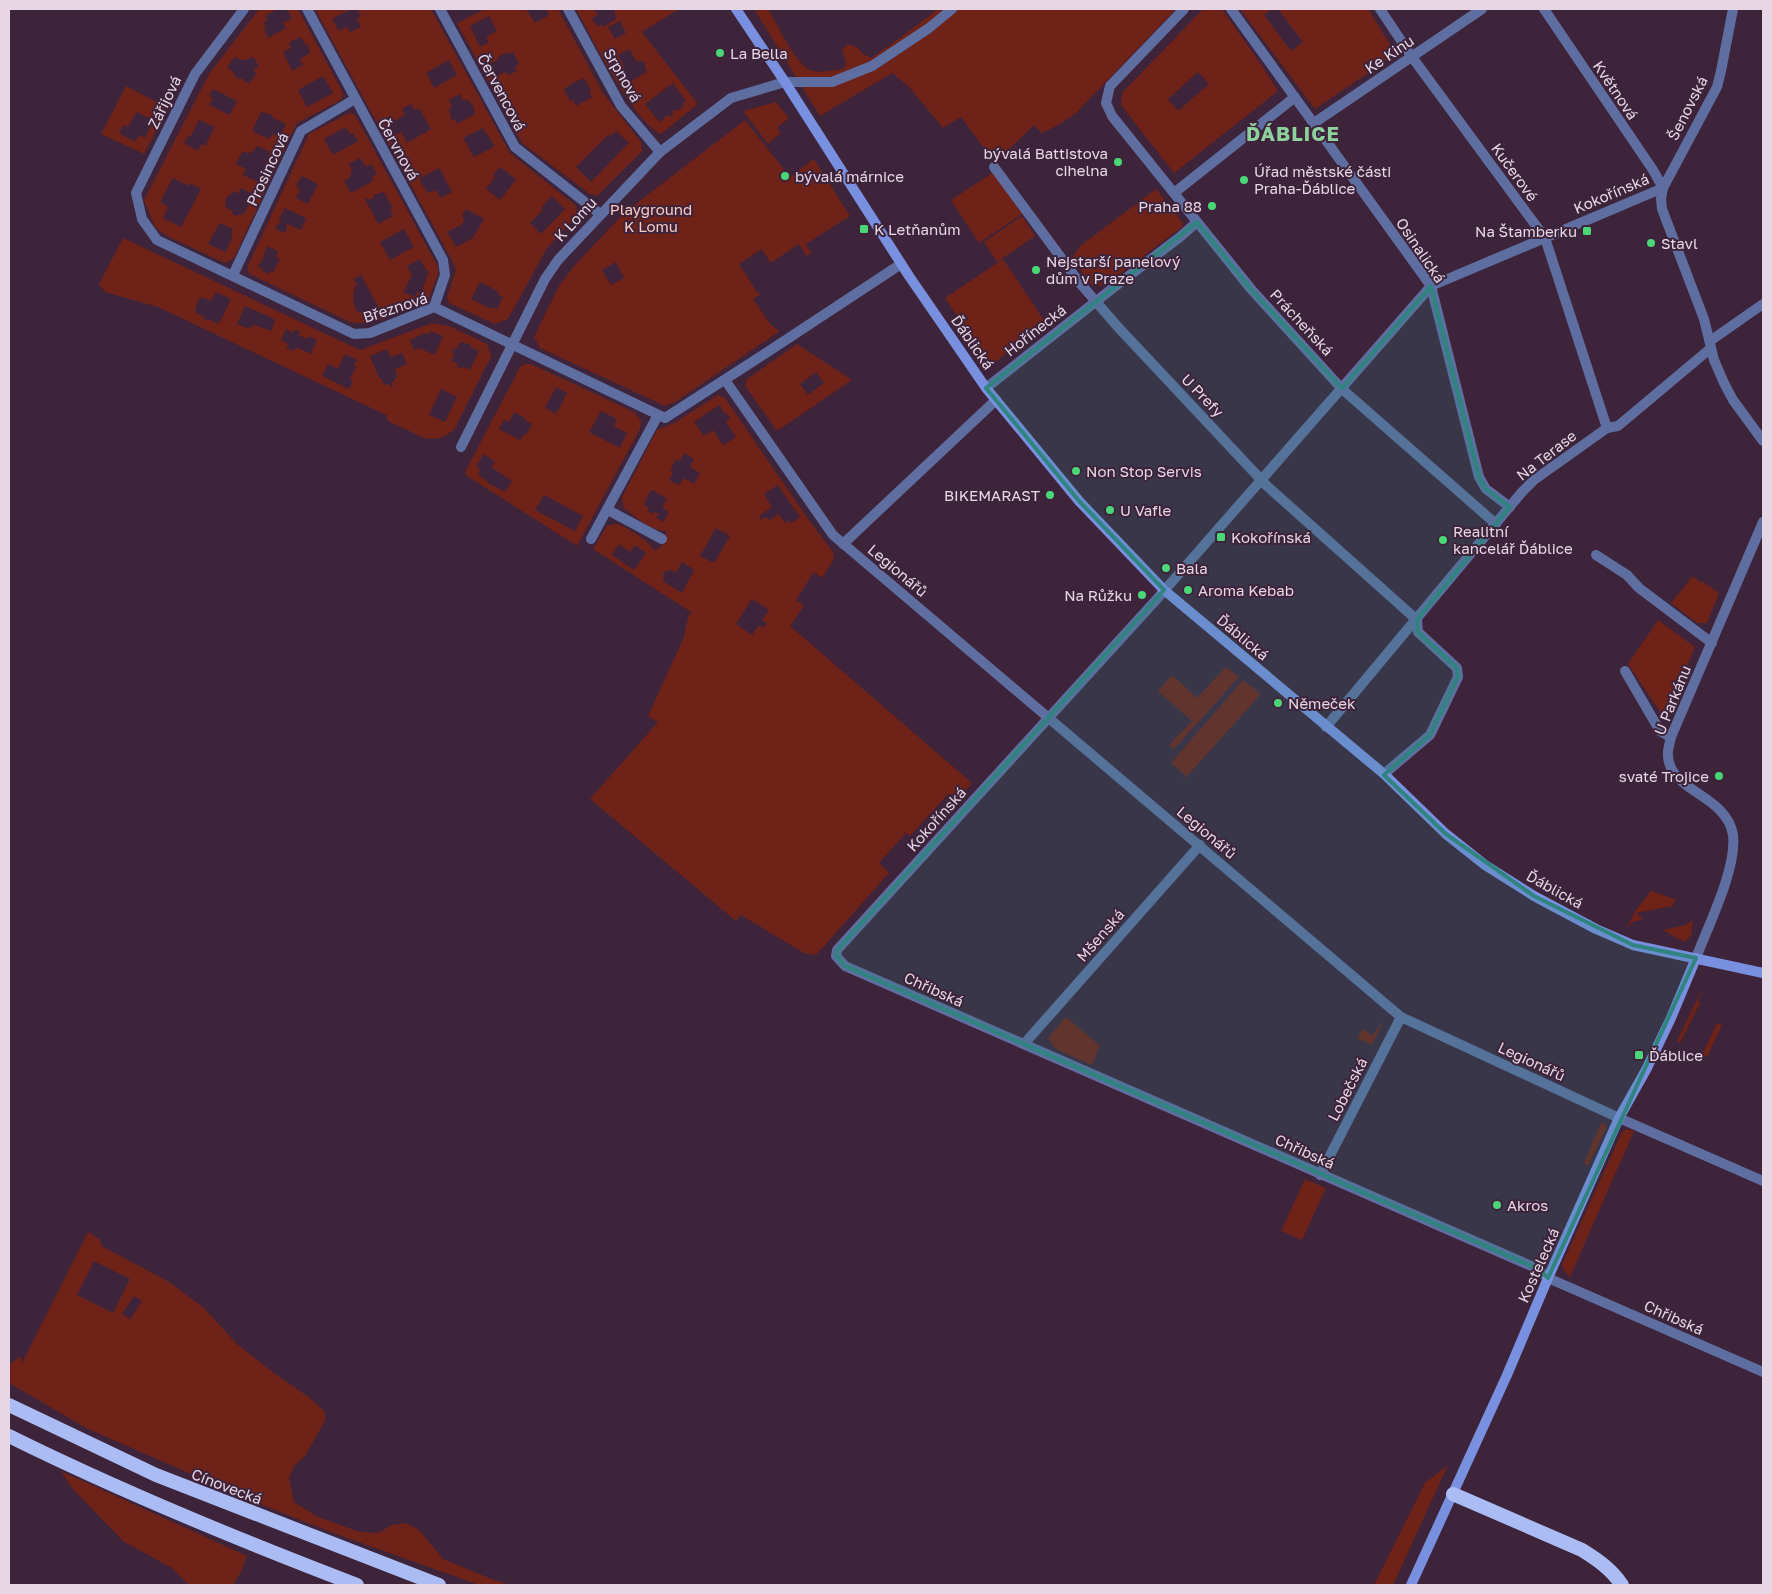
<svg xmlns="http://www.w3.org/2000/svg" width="1772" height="1594" viewBox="0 0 1772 1594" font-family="'Golos Text',sans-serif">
<rect width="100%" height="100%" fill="#3d243b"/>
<!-- green -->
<g fill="#6e2218" fill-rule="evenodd">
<path d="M 259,9 L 278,9 L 266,15 L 267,21 L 263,23 L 266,28 L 264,29 L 268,38 L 286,28 L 283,23 L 292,18 L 287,9 L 298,9 L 343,93 L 341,100 L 297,123 L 234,258 L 225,263 L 167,236 L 155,227 L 144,200 L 209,74 ZM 301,37 L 305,44 L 308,45 L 310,53 L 300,59 L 303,65 L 292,71 L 283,52 L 291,48 L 289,44 L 291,41 ZM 235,57 C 243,61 244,61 253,57 L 259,66 L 253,70 L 257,73 L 249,84 L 241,78 L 237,79 L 233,72 L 227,67 ZM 323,76 L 333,93 L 307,107 L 298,90 ZM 213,89 L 237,101 L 230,115 L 209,105 L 213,98 L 209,96 ZM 261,112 L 272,115 L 273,118 L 286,124 L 280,137 L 272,134 L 269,139 L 252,131 ZM 199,120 L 215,127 L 205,146 L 201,144 L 198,151 L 184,143 L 188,136 L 190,137 ZM 257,146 L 270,152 L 258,182 L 243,175 L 246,169 L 236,164 L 242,152 L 251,153 ZM 173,178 L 189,186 L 190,183 L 201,189 L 181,227 L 163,218 L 168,207 L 160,202 ZM 241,188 L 251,193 L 249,198 L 251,200 L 243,215 L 239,214 L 237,216 L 232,214 L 233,211 L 225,207 L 227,202 L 225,201 L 228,195 L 230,196 L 233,191 L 238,194 ZM 220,223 L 233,229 L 231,235 L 233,236 L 226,252 L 208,244 Z"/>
<path d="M 315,9 L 351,9 L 332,19 L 339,31 L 347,27 L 350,32 L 361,27 L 357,19 L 361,16 L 357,9 L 431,9 L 510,153 L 575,205 L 579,214 L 547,248 L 508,319 L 495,324 L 449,303 L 447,298 L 456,269 L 454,264 ZM 449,60 L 457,75 L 434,88 L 426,73 ZM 460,94 L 463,101 L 467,99 L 474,107 L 475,114 L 457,124 L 455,120 L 451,119 L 449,109 L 452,107 L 449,100 ZM 411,104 L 415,110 L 419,108 L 431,129 L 407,143 L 401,132 L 395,135 L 389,124 L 405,115 L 402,109 ZM 483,128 L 495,146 L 474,157 L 463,138 ZM 500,167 L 516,179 L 500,200 L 486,189 L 495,177 L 493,175 ZM 439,168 L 452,192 L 441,198 L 436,190 L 429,193 L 420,182 L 420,178 ZM 552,196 L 565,209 L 541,234 L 530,223 L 543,210 L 541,208 ZM 466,209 L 484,219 L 473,238 L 456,247 L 447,232 L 461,225 L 464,220 L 462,215 ZM 480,282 L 499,292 L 498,295 L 503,297 L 497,309 L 492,307 L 491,309 L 471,299 Z"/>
<path d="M 485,9 L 526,9 L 535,23 L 549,15 L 546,9 L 558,9 L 603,93 L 641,142 L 642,151 L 597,196 L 590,194 L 522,143 L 457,23 ZM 489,16 L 497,31 L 486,37 L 489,42 L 480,47 L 470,26 ZM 507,52 L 508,54 L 513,52 L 519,64 L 515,67 L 517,71 L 508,75 L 506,72 L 496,76 L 490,64 L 499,59 L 498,57 ZM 584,78 L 591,90 L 589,91 L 592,97 L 576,106 L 573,100 L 570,101 L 564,89 L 572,84 L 572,83 ZM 616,131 L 629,143 L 591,182 L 576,167 L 609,134 L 611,136 Z"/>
<path d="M 576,9 L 594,9 L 598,15 L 592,18 L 597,27 L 602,24 L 603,27 L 616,19 L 614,9 L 679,9 L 642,32 L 698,104 L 661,134 C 632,120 593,39 576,9 ZM 620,21 L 626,33 L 615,39 L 608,27 ZM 629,49 L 637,62 L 640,60 L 644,62 L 647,72 L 629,82 L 621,74 L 622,70 L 625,68 L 618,55 ZM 673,83 L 686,101 L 683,104 L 684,106 L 677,111 L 675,109 L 672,112 L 674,114 L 670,117 L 668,115 L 659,122 L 645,104 Z"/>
<path d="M 754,9 L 768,9 C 777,23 796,67 813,71 C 823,73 834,70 844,69 L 846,62 L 842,50 L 847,44 L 857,47 L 863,54 L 871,58 L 900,38 L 938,9 L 1176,9 L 1075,114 L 1058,125 L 1042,133 L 1034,125 L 995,163 L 961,117 L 943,128 L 909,87 L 892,73 L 820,116 Z"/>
<path d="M 1203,9 L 1222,9 L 1260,63 L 1278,91 L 1174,173 L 1121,105 L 1122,93 ZM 1198,72 L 1209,84 L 1178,111 L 1168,99 Z"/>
<path d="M 1240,9 L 1272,9 L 1264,15 L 1291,51 L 1303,42 L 1278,9 L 1368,9 L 1396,54 L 1315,109 Z"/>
<path d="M 126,86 L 168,108 L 144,154 L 101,134 ZM 137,112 L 154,121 L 145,138 L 139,135 L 135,142 L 119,133 L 123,125 L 128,127 Z"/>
<path d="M 776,102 L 789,118 L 777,128 L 781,133 L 768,144 L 743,111 Z"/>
<path d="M 349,113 L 355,115 L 438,267 L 438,274 L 429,298 C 406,308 374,328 350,322 L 250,274 L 247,268 L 309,134 ZM 346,127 L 350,134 L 353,133 L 358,141 L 333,155 L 324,139 ZM 360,158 L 366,167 L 371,164 L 377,174 L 372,177 L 373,181 L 351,193 L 344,181 L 350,177 L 352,170 L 349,164 ZM 302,176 L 318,184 L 308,204 L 296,198 L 300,190 L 297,188 L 297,183 ZM 384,192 L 393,208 L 390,210 L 393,216 L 378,224 L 365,199 L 368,198 L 369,200 L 374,198 L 374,195 ZM 285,208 L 306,218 L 301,230 L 287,224 L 286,226 L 287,227 L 285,233 L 275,229 L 278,223 L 280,223 L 281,221 L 279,219 ZM 404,229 L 414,247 L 390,260 L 380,242 ZM 267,246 L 278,251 L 276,257 L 280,259 L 273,272 L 270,271 L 268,274 L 262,271 L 263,268 L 259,268 L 258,265 L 262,261 ZM 420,259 L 426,270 L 429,271 L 421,293 L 417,292 L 415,297 L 403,292 L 412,275 L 407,266 ZM 361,275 L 379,308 L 373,312 L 366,312 L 365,310 L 358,313 C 352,303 352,294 357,283 L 353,280 Z"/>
<path d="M 745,120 L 790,177 L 814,159 L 850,216 L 806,244 L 811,253 L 807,256 L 799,244 L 771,263 L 762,249 L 739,264 L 757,292 L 761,294 L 753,299 L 771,325 L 780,331 L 675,402 L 665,406 L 540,348 L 534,337 L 559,286 L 574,266 L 624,213 ZM 616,262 L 624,278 L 611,285 L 602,270 Z"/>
<path d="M 994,172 L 1022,214 L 979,243 L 951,200 Z"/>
<path d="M 1156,189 L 1183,223 L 1182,227 L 1105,285 L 1095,286 L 1091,284 L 1072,258 L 1080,246 Z"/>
<path d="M 1022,216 L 1035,236 L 997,262 L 984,242 Z"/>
<path d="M 123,238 L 360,350 L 432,323 L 449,326 L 487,344 L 491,356 L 454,430 L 441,438 L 426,439 L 388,421 L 386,415 L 158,307 L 105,292 L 99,284 ZM 216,292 L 231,299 L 219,324 L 210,320 L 205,320 L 204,317 L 195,312 L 197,302 L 202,297 L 211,301 ZM 245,306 L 274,319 L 275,321 L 271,331 L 253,324 L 250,329 L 237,324 ZM 286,329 L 293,333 L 295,329 L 300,332 L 299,335 L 307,339 L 308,336 L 317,340 L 311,354 L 296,347 L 294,351 L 286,348 L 288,344 L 281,340 ZM 430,331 L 443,336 L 435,355 L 419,348 L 414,350 L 410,340 L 425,333 L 428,335 ZM 460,342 L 466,344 L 469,343 L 471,347 L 479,351 L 470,370 L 464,367 L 458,368 L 457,363 L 451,361 L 454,355 L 452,350 L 457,348 ZM 387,349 L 391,357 L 402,353 L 407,364 L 395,369 L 397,377 L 394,379 L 395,381 L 391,383 L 393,386 L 390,387 L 389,384 L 384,385 L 381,378 L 379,378 L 370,356 ZM 345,354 L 357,360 L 354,365 L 356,367 L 350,379 L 353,381 L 349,389 L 322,376 L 328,364 L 338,369 ZM 441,389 L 457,397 L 445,422 L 429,415 Z"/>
<path d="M 1003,259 L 1045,322 L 993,364 L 988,363 L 945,298 Z"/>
<path d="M 797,344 L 852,380 L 777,431 L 745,386 L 747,379 ZM 816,372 L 824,383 L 808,395 L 800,384 Z"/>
<path d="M 524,364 L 531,364 L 634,412 L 641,420 L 640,429 L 577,546 L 467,476 L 465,472 L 520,367 ZM 556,387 L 567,393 L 556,414 L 545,408 ZM 601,411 L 617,419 L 614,426 L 627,433 L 620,448 L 589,432 ZM 514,412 L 525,418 L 525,420 L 532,424 L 526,435 L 524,434 L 520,440 L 499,429 L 504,420 L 509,422 ZM 484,454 L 495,462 L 491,467 L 512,481 L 505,492 L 490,484 L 478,474 L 481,469 L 476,466 ZM 544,495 L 583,516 L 575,531 L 535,510 Z"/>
<path d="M 718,395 L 725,398 L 808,519 L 833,552 L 834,559 L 822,578 L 814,572 L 796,600 L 804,606 L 790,626 L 972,783 L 957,800 L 949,793 L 910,836 L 906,833 L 879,863 L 889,873 L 816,955 L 804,953 L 741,915 L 736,921 L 590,799 L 658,722 L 648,716 L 684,637 L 688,617 L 691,612 L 593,549 L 607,526 C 608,525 614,524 615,524 C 624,524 651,543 655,551 L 665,543 L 666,531 C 651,531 634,516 623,507 L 622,497 L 657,430 L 676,422 ZM 719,405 L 725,414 L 727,413 L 730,418 L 726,422 L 736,437 L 723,445 L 713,430 L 704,436 L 694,422 ZM 684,453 L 694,459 L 690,467 L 700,473 L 694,484 L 684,478 L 679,485 L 669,480 L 673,472 L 670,470 L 676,459 L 680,461 ZM 778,485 L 800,517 L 790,524 L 788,520 L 785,523 L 779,514 L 770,520 L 765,517 L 761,520 L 759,516 L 772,507 L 764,494 ZM 653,490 L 667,499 L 662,507 L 669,512 L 663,522 L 656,517 L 659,514 L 655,511 L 653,514 L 647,511 L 649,508 L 644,505 L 649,493 ZM 716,528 L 730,536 L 714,563 L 700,556 ZM 619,544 L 630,552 L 635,545 L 646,553 L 634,570 L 612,555 ZM 682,562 L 694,570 L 682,593 L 663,581 L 664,578 L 663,575 L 665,571 L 669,571 L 670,569 L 676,573 ZM 752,599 L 769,610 L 762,620 L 767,623 L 764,628 L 759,625 L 752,635 L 736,624 Z"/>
<path d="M 1693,576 L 1701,583 L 1702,581 L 1719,593 L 1707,623 L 1697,623 L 1671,603 Z"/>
<path d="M 1658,620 L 1695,647 L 1665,719 L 1628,664 Z"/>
<path d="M 1226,667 L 1239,677 L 1174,749 L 1169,745 L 1192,721 L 1158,691 L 1172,675 L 1197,698 Z"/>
<path d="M 1243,680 L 1261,694 L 1178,786 L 1186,776 L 1171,763 Z"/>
<path d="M 1651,891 L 1675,899 L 1673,906 L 1636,913 L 1643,919 L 1638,921 L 1634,921 L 1626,929 L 1636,910 Z"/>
<path d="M 1693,920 L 1691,936 L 1684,942 L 1663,930 L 1686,925 Z"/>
<path d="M 1701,991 L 1702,991 L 1698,1001 L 1700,1003 L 1680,1043 L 1677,1041 Z"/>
<path d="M 1066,1017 L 1100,1046 L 1092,1065 L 1056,1049 L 1048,1038 Z"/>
<path d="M 1384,1020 L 1372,1045 L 1357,1038 L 1364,1029 L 1372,1036 Z"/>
<path d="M 1717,1023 L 1722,1025 L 1707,1057 L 1702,1055 Z"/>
<path d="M 1601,1123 L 1607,1126 L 1588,1166 L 1584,1163 Z"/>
<path d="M 1627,1129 L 1634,1131 L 1570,1277 L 1565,1272 L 1562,1265 L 1622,1132 Z"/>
<path d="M 1305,1179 L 1326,1188 L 1302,1240 L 1281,1231 Z"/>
<path d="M 88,1232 L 99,1239 L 102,1246 L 169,1282 L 204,1308 L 237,1344 L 274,1373 L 310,1398 L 325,1412 L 325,1421 L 305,1456 L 295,1465 L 289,1478 L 294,1502 L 318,1517 L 360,1532 L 378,1533 L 392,1525 L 407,1523 L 420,1531 L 443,1559 L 494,1580 L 511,1585 L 479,1585 L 336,1534 L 255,1502 L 86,1428 L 9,1383 L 9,1365 L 20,1356 L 22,1363 ZM 94,1261 L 130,1279 L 113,1313 L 77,1295 ZM 134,1296 L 142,1301 L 130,1319 L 122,1314 Z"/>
<path d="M 1448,1465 L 1393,1585 L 1374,1585 L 1425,1483 Z"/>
<path d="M 61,1471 L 247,1556 L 241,1572 L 233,1585 L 189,1585 L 172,1568 L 123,1541 L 72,1488 Z"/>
</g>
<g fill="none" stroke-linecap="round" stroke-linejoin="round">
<!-- minor -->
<g stroke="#5f6ea0" stroke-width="10">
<path d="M 244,9 L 195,74 L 136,193 L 142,219 L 157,240 L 354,334 L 370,333 L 434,307 L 665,418 L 766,353 L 901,264"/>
<path d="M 307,9 L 443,260 L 445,275 L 434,307"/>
<path d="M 440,9 L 515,147 L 600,214"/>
<path d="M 568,9 L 621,106 L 660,152"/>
<path d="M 1184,9 L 1110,86 L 1106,103 L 1112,116 L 1251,289 L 1342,389 L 1496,524"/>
<path d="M 1231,9 L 1431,286 L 1479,477 L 1486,489 L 1510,507"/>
<path d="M 1380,9 L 1412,57 L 1545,238 L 1607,428"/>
<path d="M 1544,9 L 1653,170 L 1663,188 L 1431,286 L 1156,600 L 837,950 L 836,956 L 845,966 L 1538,1269 L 1548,1278 L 1763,1372"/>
<path d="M 1314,123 L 1482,9"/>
<path d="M 994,167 L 1079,282 L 1117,326 L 1267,486 L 1417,620"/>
<path d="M 1174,193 L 1295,97"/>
<path d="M 233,275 L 301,131 L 355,99"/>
<path d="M 1710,341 L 1763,304"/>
<path d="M 725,380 L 833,535 L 1401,1017 L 1619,1118 L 1763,1181"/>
<path d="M 986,388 L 1113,288 L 1180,237 L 1197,222"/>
<path d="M 461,447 L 545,279 L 558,260 L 660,152 L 731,98 L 785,82 L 832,82 L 872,66 L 929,28 L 952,9"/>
<path d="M 608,510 L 662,539"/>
<path d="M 591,539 L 658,415"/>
<path d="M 843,544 L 996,400"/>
<path d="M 1596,555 L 1627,575 L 1639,588 L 1712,643"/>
<path d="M 1625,671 L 1660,731 L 1671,737"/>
<path d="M 1326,727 L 1522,492 L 1534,480 L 1607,428 L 1618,426 L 1711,348"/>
<path d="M 1384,774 L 1430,735 L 1458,677 L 1457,668 L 1418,632 L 1417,620"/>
<path d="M 1024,1044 L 1200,845"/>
<path d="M 1320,1175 L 1401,1017"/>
</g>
<!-- tertiary -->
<g stroke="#5f6ea0" stroke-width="10">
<path d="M 1733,9 L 1721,71 L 1717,87 L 1663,188 L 1661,199 L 1662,209 L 1704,319 L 1714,360 L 1724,383 L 1733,400 L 1763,441"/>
<path d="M 1696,958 C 1708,926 1737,869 1733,835 C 1727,795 1670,792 1668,756 C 1667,750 1670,743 1671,737 L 1763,522"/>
</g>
<!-- secondary -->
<g stroke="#7990e0" stroke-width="10">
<path d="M 736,9 L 785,82 L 909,276 L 986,388 L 1079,501 L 1164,590 L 1384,774 L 1446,834 L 1485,865 L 1534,896 L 1596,929 L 1633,945 L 1763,973"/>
<path d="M 1411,1585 L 1507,1375 L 1548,1278 L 1619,1118 L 1647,1068 L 1671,1018 L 1696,958"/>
</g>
<!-- trunk -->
<g stroke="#abbcf4" stroke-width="14">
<path d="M 9,1405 L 156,1475 L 439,1585"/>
<path d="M 9,1436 C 122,1492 239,1540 357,1585"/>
<path d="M 1453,1494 L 1582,1550 C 1598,1560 1611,1569 1622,1585"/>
</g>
</g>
<!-- marked area -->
<path fill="#2f8480" fill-opacity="0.2" stroke="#2f8480" stroke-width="4" stroke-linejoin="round" d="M 1197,222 L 1251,289 L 1342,388 L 1431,286 L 1479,477 L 1486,489 L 1510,507 L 1417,620 L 1418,632 L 1457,668 L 1458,677 L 1430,735 L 1384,775 L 1446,834 L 1534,896 L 1633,945 L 1696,958 L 1548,1278 L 1538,1269 L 845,966 L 836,956 L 837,950 L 1164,590 L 1079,501 L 986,388 Z"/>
<!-- markers -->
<g fill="#49d778" stroke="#3d243b" stroke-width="2">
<circle cx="720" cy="53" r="5"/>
<circle cx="1118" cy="162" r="5"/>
<circle cx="785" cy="176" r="5"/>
<circle cx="1244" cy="180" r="5"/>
<circle cx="1212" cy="206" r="5"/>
<rect x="859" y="224" width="10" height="10" rx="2.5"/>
<rect x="1582" y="226" width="10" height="10" rx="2.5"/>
<circle cx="1651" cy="243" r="5"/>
<circle cx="1036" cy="270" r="5"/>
<circle cx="1076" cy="471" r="5"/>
<circle cx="1050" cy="495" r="5"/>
<circle cx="1110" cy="510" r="5"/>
<rect x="1216" y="532" width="10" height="10" rx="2.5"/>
<circle cx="1443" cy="540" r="5"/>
<circle cx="1166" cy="568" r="5"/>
<circle cx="1188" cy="590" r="5"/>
<circle cx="1142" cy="595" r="5"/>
<circle cx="1278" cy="703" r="5"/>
<circle cx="1719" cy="776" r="5"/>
<rect x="1634" y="1050" width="10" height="10" rx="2.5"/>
<circle cx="1497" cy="1205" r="5"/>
</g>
<g text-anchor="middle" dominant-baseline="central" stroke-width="4" stroke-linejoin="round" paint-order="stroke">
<!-- poi labels -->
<g font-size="15" fill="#e7d6e4" stroke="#3d243b" text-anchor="start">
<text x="730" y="53">La Bella</text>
<text x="1108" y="153" text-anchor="end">bývalá Battistova<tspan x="1108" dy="17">cihelna</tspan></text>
<text x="1254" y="171">Úřad městské části<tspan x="1254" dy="17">Praha-Ďáblice</tspan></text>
<text x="795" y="176">bývalá márnice</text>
<text x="1202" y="206" text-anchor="end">Praha 88</text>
<text x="874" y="229">K Letňanům</text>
<text x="1577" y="231" text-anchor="end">Na Štamberku</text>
<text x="1661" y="243">Stavl</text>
<text x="1046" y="261">Nejstarší panelový<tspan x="1046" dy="17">dům v Praze</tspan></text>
<text x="1086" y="471">Non Stop Servis</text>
<text x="1040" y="495" text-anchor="end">BIKEMARAST</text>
<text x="1120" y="510">U Vafle</text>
<text x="1453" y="531">Realitní<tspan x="1453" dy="17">kancelář Ďáblice</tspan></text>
<text x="1231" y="537">Kokořínská</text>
<text x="1176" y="568">Bala</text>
<text x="1198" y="590">Aroma Kebab</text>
<text x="1132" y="595" text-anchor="end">Na Růžku</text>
<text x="1288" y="703">Němeček</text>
<text x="1709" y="776" text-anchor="end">svaté Trojice</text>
<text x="1649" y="1055">Ďáblice</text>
<text x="1507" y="1205">Akros</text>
</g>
<!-- street labels -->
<g font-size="15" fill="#e7d6e4" stroke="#3d243b">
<text transform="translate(1389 54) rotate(-34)">Ke Kinu</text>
<text transform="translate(623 75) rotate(60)">Srpnová</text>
<text transform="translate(1616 90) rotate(56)">Květnová</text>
<text transform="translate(502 92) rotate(62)">Červencová</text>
<text transform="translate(164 102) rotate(-64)">Zářijová</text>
<text transform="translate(1687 108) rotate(-63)">Šenovská</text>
<text transform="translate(399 149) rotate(61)">Červnová</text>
<text transform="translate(267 169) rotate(-65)">Prosincová</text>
<text transform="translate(1515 172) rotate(54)">Kučerové</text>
<text transform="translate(1611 193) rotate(-23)">Kokořínská</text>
<text transform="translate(575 219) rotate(-47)">K Lomu</text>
<text transform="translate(1421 250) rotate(56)">Osinalická</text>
<text transform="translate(395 307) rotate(-18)">Březnová</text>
<text transform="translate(1302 322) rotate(47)">Prácheňská</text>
<text transform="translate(1035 330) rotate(-38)">Hořínecká</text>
<text transform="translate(973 342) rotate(55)">Ďáblická</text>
<text transform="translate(1203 395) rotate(46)">U Prefy</text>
<text transform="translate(1546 455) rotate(-38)">Na Terase</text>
<text transform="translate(898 570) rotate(40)">Legionářů</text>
<text transform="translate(1243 637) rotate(40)">Ďáblická</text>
<text transform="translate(1672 700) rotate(-68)">U Parkánu</text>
<text transform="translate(936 819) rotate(-48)">Kokořínská</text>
<text transform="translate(1207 832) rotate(40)">Legionářů</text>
<text transform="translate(1555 889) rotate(29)">Ďáblická</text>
<text transform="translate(1100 935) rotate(-49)">Mšenská</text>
<text transform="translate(934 989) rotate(24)">Chřibská</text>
<text transform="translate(1532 1061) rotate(25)">Legionářů</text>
<text transform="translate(1347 1089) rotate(-63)">Lobečská</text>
<text transform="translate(1305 1151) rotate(24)">Chřibská</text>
<text transform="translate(1538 1265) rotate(-66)">Kostelecká</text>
<text transform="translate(1674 1317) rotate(24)">Chřibská</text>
<text transform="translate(227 1486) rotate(21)">Cínovecká</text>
</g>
<!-- park labels -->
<g font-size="15" fill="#fdcbc1" stroke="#3d243b">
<text x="651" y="209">Playground<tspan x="651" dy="17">K Lomu</tspan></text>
</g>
<!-- district labels -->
<g font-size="20" font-weight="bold" letter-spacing="1" fill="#8ed19d" stroke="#3d243b">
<text x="1293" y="133">ĎÁBLICE</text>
</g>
</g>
<!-- border -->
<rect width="1772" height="1594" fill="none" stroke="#e7d6e4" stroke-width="20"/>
</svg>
